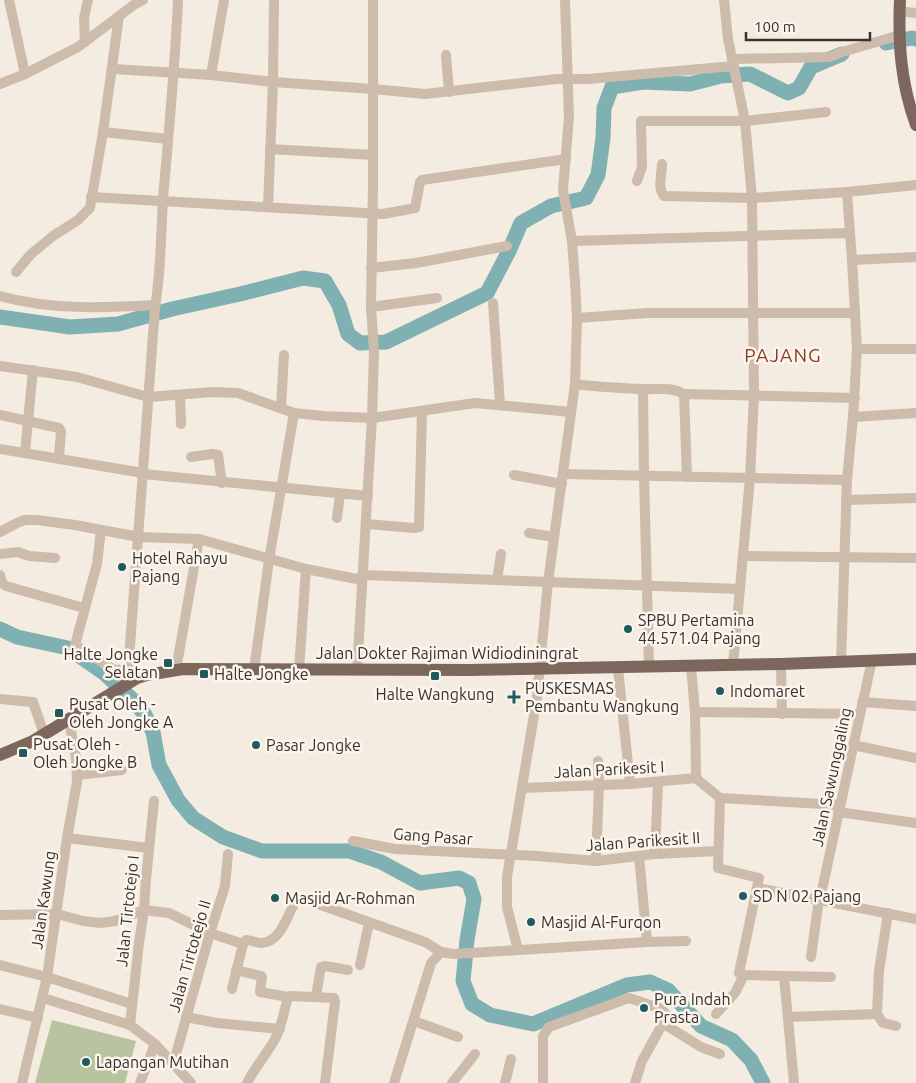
<svg xmlns="http://www.w3.org/2000/svg" width="916" height="1083" viewBox="0 0 916 1083" font-family="Ubuntu,sans-serif">
<rect width="100%" height="100%" fill="#f4ebe1"/>
<!-- green -->
<path fill="#b8c4a0" d="M 52,1020 L 136,1041 L 125,1083 L 35,1083 Z"/>
<g fill="none" stroke-linecap="round" stroke-linejoin="round">
<!-- river -->
<g stroke="#7fb0b2" stroke-width="15">
<path d="M 886,43 L 912,38 L 916,39"/>
<path d="M 0,317 L 70,327 L 118,324 L 172,309 L 240,294 L 303,278 L 325,281 L 339,305 L 348,334 L 360,343 L 386,342 L 487,293 L 509,251 L 521,223 L 551,206 L 586,198 L 598,175 L 603,138 L 604,108 L 612,87 L 643,82 L 690,84 L 721,76 L 750,74 L 788,93 L 799,88 L 811,67 L 842,54"/>
<path d="M 0,629 L 17,637 L 68,648 L 104,673 L 134,701 L 145,715 L 153,732 L 159,765 L 178,800 L 193,818 L 223,837 L 262,851 L 349,851 L 381,862 L 420,883 L 459,878 L 469,883 L 474,899 L 467,940 L 463,981 L 472,1004 L 490,1015 L 533,1024 L 627,985 L 650,982 L 668,990 L 701,1026 L 732,1040 L 751,1060 L 763,1083"/>
</g>
<!-- minor -->
<g stroke="#cdbbac" stroke-width="10">
<path d="M 9,0 L 25,74"/>
<path d="M 724,0 L 728,39 L 745,121 L 752,198 L 754,396 L 750,478 L 733,665"/>
<path d="M 899,11 L 916,13"/>
<path d="M 85,42 L 84,18 L 88,0"/>
<path d="M 446,55 L 449,92"/>
<path d="M 732,59 L 830,57 L 842,52 L 900,35"/>
<path d="M 113,69 L 211,75 L 273,82 L 373,89 L 425,94 L 557,79 L 588,79 L 734,66"/>
<path d="M 211,75 L 224,0"/>
<path d="M 0,84 L 25,74 L 78,47 L 135,4 L 143,0"/>
<path d="M 103,132 L 168,139"/>
<path d="M 270,149 L 373,155"/>
<path d="M 662,164 C 662,174 657,188 664,196 L 752,198 L 847,192 L 916,185"/>
<path d="M 637,181 L 642,167 L 641,121 L 745,121 L 826,112"/>
<path d="M 91,197 L 383,214 L 415,208 L 420,182 L 422,180 L 566,159"/>
<path d="M 268,207 L 273,82 L 274,0"/>
<path d="M 572,241 L 850,233"/>
<path d="M 852,260 L 916,257"/>
<path d="M 371,268 L 416,263 L 507,246"/>
<path d="M 16,272 L 31,254 L 53,236 L 78,220 L 90,208 L 103,132 L 119,16"/>
<path d="M 0,296 C 50,310 104,308 155,305"/>
<path d="M 493,303 L 500,404"/>
<path d="M 371,307 L 437,298"/>
<path d="M 577,318 L 647,313 L 855,313"/>
<path d="M 857,349 L 916,349"/>
<path d="M 0,366 L 77,377 L 148,397 L 213,392 L 238,393 L 294,413 L 323,416 L 372,418 L 475,403 L 571,412"/>
<path d="M 575,384 C 597,387 620,388 642,389 C 657,390 670,386 684,394 L 687,477"/>
<path d="M 643,389 L 644,476 L 649,667"/>
<path d="M 684,394 L 855,398"/>
<path d="M 180,395 L 181,424"/>
<path d="M 281,407 L 284,355"/>
<path d="M 0,415 L 59,428 L 61,431 L 59,457"/>
<path d="M 853,417 L 916,413"/>
<path d="M 0,449 L 143,473"/>
<path d="M 25,452 L 33,370"/>
<path d="M 191,457 L 212,454 L 218,455 L 222,483"/>
<path d="M 143,474 L 368,496"/>
<path d="M 563,474 L 847,480"/>
<path d="M 514,475 L 562,484"/>
<path d="M 846,500 L 916,498"/>
<path d="M 337,518 L 340,494"/>
<path d="M 366,524 L 414,528 L 419,527 L 422,411"/>
<path d="M 101,530 L 97,564 L 75,645 L 114,670 L 130,669"/>
<path d="M 0,532 L 17,523 L 25,520 L 37,520 L 75,525 L 139,537 L 199,539 L 306,569 L 362,580"/>
<path d="M 529,533 L 554,537"/>
<path d="M 0,554 L 18,552 L 29,556 L 55,558"/>
<path d="M 743,556 L 916,558"/>
<path d="M 0,575 L 2,583 L 6,586 L 84,608"/>
<path d="M 362,575 L 739,589"/>
<path d="M 497,580 L 501,554"/>
<path d="M 841,662 L 847,480 L 853,417 L 857,349 L 852,260 L 847,192"/>
<path d="M 781,664 L 782,714"/>
<path d="M 691,666 L 695,712 L 696,775 L 698,780 L 720,798 L 718,868 L 759,878 L 739,973 L 744,975 L 831,977"/>
<path d="M 618,668 L 630,784"/>
<path d="M 176,670 L 199,539"/>
<path d="M 254,670 L 269,560 L 294,413"/>
<path d="M 299,670 L 306,569"/>
<path d="M 357,670 L 372,418 L 374,352 L 371,307 L 373,186 L 373,0"/>
<path d="M 137,678 L 130,669 L 129,659 L 155,308 C 161,271 161,234 163,198 C 169,132 175,66 178,0"/>
<path d="M 0,699 L 33,702 L 44,734"/>
<path d="M 862,702 L 916,706"/>
<path d="M 695,712 L 860,714"/>
<path d="M 853,745 L 916,758"/>
<path d="M 77,775 L 122,770"/>
<path d="M 522,788 L 630,784 L 697,778"/>
<path d="M 720,798 L 840,805"/>
<path d="M 838,812 L 916,823"/>
<path d="M 67,838 L 149,848"/>
<path d="M 353,841 L 395,849 L 537,856 L 596,861 L 655,854 L 718,851"/>
<path d="M 655,854 L 658,783"/>
<path d="M 639,856 L 647,942"/>
<path d="M 596,861 L 599,785 L 598,761"/>
<path d="M 758,888 L 916,919"/>
<path d="M 820,899 L 872,660"/>
<path d="M 144,910 L 169,913 L 210,933 L 243,944 L 246,940 C 251,940 256,943 261,943 C 282,942 287,914 296,901 L 304,899 L 425,942 L 441,952"/>
<path d="M 0,915 L 57,914 L 83,921 L 101,923 L 115,921 L 144,910"/>
<path d="M 518,950 L 507,907 L 507,877 L 537,697 L 548,582 L 575,384 L 577,318 L 575,281 L 572,241 L 563,190 L 569,117 L 565,0"/>
<path d="M 811,957 L 819,899"/>
<path d="M 0,965 L 47,977 L 132,1004"/>
<path d="M 360,965 L 369,923"/>
<path d="M 236,970 L 261,976 L 262,977 L 260,992 L 288,997 L 291,996 L 334,998 L 335,1002 L 325,1083"/>
<path d="M 784,976 L 794,1083"/>
<path d="M 232,989 L 243,944"/>
<path d="M 316,996 L 321,967 L 325,966 L 348,970"/>
<path d="M 43,998 L 130,1025 L 155,1044 L 191,1083"/>
<path d="M 0,1009 L 38,1018"/>
<path d="M 716,1014 L 735,993 L 744,975"/>
<path d="M 877,1014 L 883,1023 L 896,1026"/>
<path d="M 186,1017 L 217,1023 L 280,1029"/>
<path d="M 788,1017 L 877,1014 L 879,971 L 888,913"/>
<path d="M 414,1021 L 458,1037"/>
<path d="M 664,1024 L 701,1047 L 720,1054"/>
<path d="M 130,1025 L 139,943 L 144,910 L 146,879 L 154,801"/>
<path d="M 173,1065 L 210,933 L 225,886 L 228,854"/>
<path d="M 22,1083 L 47,977 L 67,838 L 77,782 L 76,759 L 69,720"/>
<path d="M 140,1083 L 155,1044"/>
<path d="M 247,1083 C 255,1067 267,1054 275,1039 C 282,1026 284,1011 288,997"/>
<path d="M 394,1083 L 431,963 L 441,952 L 454,954 L 647,942 L 686,941"/>
<path d="M 452,1083 L 475,1054"/>
<path d="M 505,1083 L 511,1059"/>
<path d="M 543,1083 L 543,1036 L 549,1027 L 629,998 L 662,1009 L 667,1016 L 642,1061 L 635,1083"/>
</g>
<!-- major -->
<g stroke="#7d675c" stroke-width="12">
<path d="M 900,0 C 898,44 901,84 916,125"/>
<path d="M 0,755 L 33,741 L 137,678 L 147,675 L 183,669 L 470,670 L 781,664 L 916,659"/>
</g>
</g>
<!-- markers -->
<g fill="#1f5a5e" stroke="#fbf5ee" stroke-width="2">
<circle cx="122" cy="567" r="5"/>
<circle cx="628" cy="629" r="5"/>
<rect x="163" y="658" width="10" height="10" rx="2.5"/>
<rect x="199" y="669" width="10" height="10" rx="2.5"/>
<rect x="430" y="671" width="10" height="10" rx="2.5"/>
<circle cx="720" cy="691" r="5"/>
<path d="M511.5 689.5h5v5h5v5h-5v5h-5v-5h-5v-5h5z"/>
<rect x="54" y="708" width="10" height="10" rx="2.5"/>
<circle cx="256" cy="745" r="5"/>
<rect x="18" y="748" width="10" height="10" rx="2.5"/>
<circle cx="743" cy="896" r="5"/>
<circle cx="275" cy="898" r="5"/>
<circle cx="531" cy="922" r="5"/>
<circle cx="644" cy="1008" r="5"/>
<circle cx="86" cy="1062" r="5"/>
</g>
<g text-anchor="middle" dominant-baseline="central" stroke-width="5" stroke-linejoin="round" paint-order="stroke">
<!-- poi labels -->
<g font-size="16" fill="#3b302b" stroke="#fbf5ee" text-anchor="start">
<text x="132" y="558">Hotel Rahayu<tspan x="132" dy="18">Pajang</tspan></text>
<text x="638" y="620">SPBU Pertamina<tspan x="638" dy="18">44.571.04 Pajang</tspan></text>
<text x="158" y="654" text-anchor="end">Halte Jongke<tspan x="158" dy="18">Selatan</tspan></text>
<text x="214" y="674">Halte Jongke</text>
<text x="525" y="688">PUSKESMAS<tspan x="525" dy="18">Pembantu Wangkung</tspan></text>
<text x="730" y="691">Indomaret</text>
<text x="435" y="694" text-anchor="middle">Halte Wangkung</text>
<text x="69" y="704">Pusat Oleh -<tspan x="69" dy="18">Oleh Jongke A</tspan></text>
<text x="33" y="744">Pusat Oleh -<tspan x="33" dy="18">Oleh Jongke B</tspan></text>
<text x="266" y="745">Pasar Jongke</text>
<text x="753" y="896">SD N 02 Pajang</text>
<text x="285" y="898">Masjid Ar-Rohman</text>
<text x="541" y="922">Masjid Al-Furqon</text>
<text x="654" y="999">Pura Indah<tspan x="654" dy="18">Prasta</tspan></text>
<text x="96" y="1062">Lapangan Mutihan</text>
</g>
<!-- street labels -->
<g font-size="16" fill="#3b302b" stroke="#fbf5ee">
<text x="447" y="653">Jalan Dokter Rajiman Widiodiningrat</text>
<text transform="translate(609 769) rotate(-3)">Jalan Parikesit I</text>
<text transform="translate(831 777) rotate(-78)">Jalan Sawunggaling</text>
<text transform="translate(433 836) rotate(4)">Gang Pasar</text>
<text transform="translate(643 841) rotate(-4)">Jalan Parikesit II</text>
<text transform="translate(43 900) rotate(-82)">Jalan Kawung</text>
<text transform="translate(127 911) rotate(-84)">Jalan Tirtotejo I</text>
<text transform="translate(189 956) rotate(-74)">Jalan Tirtotejo II</text>
</g>
<!-- quarter labels -->
<g font-size="19" letter-spacing="1" fill="#8c3b22" stroke="#fbf5ee">
<text x="783" y="355">PAJANG</text>
</g>
</g>
<!-- scale -->
<path d="M746 32v8h124v-8" fill="none" stroke="#3b302b" stroke-width="2.5"/>
<text x="754" y="32" font-size="15" fill="#3b302b" stroke="#fbf5ee" stroke-width="4" paint-order="stroke">100 m</text>
</svg>
